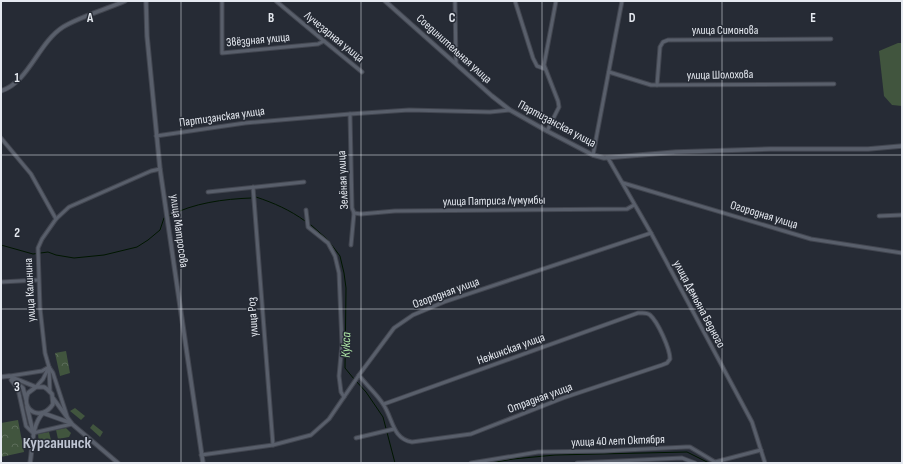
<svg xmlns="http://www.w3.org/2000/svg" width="903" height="464" viewBox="0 0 903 464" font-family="'Sofia Sans Condensed',sans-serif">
<defs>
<pattern id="forest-crowns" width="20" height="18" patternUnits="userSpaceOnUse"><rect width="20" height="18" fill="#41553e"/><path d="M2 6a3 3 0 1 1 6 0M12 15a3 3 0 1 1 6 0" fill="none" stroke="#5c6d5a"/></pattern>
</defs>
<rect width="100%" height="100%" fill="#262b35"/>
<!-- grass -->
<g fill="#41553e">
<path d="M 898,43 L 902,43 L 902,106 L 892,105 L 884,96 L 879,51 Z"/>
<path d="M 75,408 L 85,416 L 81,420 L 70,411 Z"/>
<path d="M 93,424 L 103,432 L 100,437 L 90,428 Z"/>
<path d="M 66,428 L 71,433 L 69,437 L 58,439 L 56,430 Z"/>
<path d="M 49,432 L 51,440 L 39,443 L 38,434 Z"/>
</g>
<!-- forest -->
<g fill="url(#forest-crowns)">
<path d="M 66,351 L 70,373 L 60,376 L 55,353 Z"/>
<path d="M 18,420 L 24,452 L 1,457 L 1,423 Z"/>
</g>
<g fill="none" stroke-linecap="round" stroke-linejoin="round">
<!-- stream -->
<g stroke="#001600" stroke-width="1">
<path d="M 256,197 C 274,203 290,210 305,221"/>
<path d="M 169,216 C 193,203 224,199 251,198"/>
<path d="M 311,225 L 328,240 L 340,256 L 344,273 L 346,288 L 345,368 L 354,379"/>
<path d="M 1,245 L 33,254 L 48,252 L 56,255 L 74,258 L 104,255 L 137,247 L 148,240 L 160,230 L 164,218"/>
<path d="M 356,381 L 366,392 L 383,417 L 395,463"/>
<path d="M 490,463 L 513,459 L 555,455 L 687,452 L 709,463"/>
</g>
<!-- minor casing -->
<g stroke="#424650" stroke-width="5">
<g id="minor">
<path d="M 222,1 L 222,53 L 318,44 L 324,41"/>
<path d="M 276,1 L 324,41 L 362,72"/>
<path d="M 455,1 L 456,64"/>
<path d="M 515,1 L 533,58 L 537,66 L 545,69"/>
<path d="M 609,72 L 651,85 L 834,84"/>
<path d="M 657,85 L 660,47 L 663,42 L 668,40 L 831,39"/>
<path d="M 350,114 L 352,208 L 354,213 L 351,245"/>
<path d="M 547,131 L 559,107 L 558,101 L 544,65 L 556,1"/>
<path d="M 156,136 L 245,123 L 350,114 L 409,110 L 490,112 L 510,110"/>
<path d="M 1,138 L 31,174 L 56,219"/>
<path d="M 593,155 L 622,1"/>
<path d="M 608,158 L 651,233 L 752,422 L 765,463"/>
<path d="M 623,183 L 811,239 L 902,253"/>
<path d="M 253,187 L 273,445"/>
<path d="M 208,192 L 304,182"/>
<path d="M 306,210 L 308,227 L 328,243 L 335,256 L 339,273 L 342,344 L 339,376 L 341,392 L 344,397"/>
<path d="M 354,213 L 361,214 L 395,211 L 627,209 L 634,205"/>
<path d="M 879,216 L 902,215"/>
<path d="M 1,282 L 38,280"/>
<path d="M 49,367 L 53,373 L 67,416"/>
<path d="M 359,375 C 366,385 377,394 383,404 C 393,418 392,439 412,442 L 471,434 L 563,398 L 662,365 L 667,363 L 670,359 C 670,349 658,322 650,315 C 647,312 643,313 638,313 L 384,404"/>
<path d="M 10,376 L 42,371 L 49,367"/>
<path d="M 11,380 L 18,389 L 26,426 L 33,433 L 72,424"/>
<path d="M 36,387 L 43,379 L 48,369"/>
<path d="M 50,392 L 49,367 L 45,353 L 40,308 L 38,248 L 42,239 L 56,219 L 69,207 L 151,171 L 160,169"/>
<path d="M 356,438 L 394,429"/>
<path d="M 201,455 L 273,445 L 311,435 L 329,419 L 359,375 L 394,328 L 413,315 L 444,302 L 651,233"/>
<path d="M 471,463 L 538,452 L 604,451 L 686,447 L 690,447 L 715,462 L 761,450"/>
<path d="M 577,463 L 682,458 L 695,463"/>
</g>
</g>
<!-- tertiary casing -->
<g stroke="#424650" stroke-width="5.5">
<g id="tertiary">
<path d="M 146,1 L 147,36 L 160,169 L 203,463"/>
<path d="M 385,1 L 492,96 L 510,110 L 547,131 L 593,155 L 604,158 L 676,152 L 770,149 L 868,149 L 902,146"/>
<path d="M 1,91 C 29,82 38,43 63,27 C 79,17 107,9 125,1"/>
<path d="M 1,377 L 9,376 L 36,387 L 44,387 L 47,389 L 52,394 L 53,404 C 42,422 20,411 28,393 L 36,387"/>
<path d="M 12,379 L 23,388 L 26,399"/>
<path d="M 53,398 L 72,424 L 118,463"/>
<path d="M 27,407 L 33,432"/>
<path d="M 30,463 C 33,447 31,426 43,413 L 71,423"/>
</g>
</g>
<!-- minor -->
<use href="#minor" stroke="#595f6b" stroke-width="3"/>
<!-- tertiary -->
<use href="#tertiary" stroke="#595f6b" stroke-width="3.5"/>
</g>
<!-- grid -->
<path fill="none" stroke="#e5e9f0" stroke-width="1" stroke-opacity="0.55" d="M 181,1 L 181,463M 361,1 L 361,463M 542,1 L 542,463M 722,1 L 722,463M 1,155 L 902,155M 1,309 L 902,309"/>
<g text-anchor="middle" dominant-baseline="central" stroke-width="3" stroke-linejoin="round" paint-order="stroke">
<!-- street labels -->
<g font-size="12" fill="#e5e9f0" stroke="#262b35">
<text x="725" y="30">улица Симонова</text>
<text transform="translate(334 37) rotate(39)">Лучезарная улица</text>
<text transform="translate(258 40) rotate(-5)">Звёздная улица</text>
<text transform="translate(454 49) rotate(42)">Соединительная улица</text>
<text transform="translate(720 75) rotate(-1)">улица Шолохова</text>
<text transform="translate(222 117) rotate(-8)">Партизанская улица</text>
<text transform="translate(557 124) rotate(28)">Партизанская улица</text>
<text transform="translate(343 180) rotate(-93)">Зелёная улица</text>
<text transform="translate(494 201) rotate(-1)">улица Патриса Лумумбы</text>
<text transform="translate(764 215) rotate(17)">Огородная улица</text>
<text transform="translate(179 231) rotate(82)">улица Матросова</text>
<text transform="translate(30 290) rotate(-93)">улица Калинина</text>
<text transform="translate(446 293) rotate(-20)">Огородная улица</text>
<text transform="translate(699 304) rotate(62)">улица Демьяна Бедного</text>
<text transform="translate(253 317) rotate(-94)">улица Роз</text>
<text transform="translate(511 349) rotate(-20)">Нежинская улица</text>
<text transform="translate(540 398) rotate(-20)">Отрадная улица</text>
<text transform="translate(618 441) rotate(-2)">улица 40 лет Октября</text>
</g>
<!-- water labels -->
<g font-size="13" font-style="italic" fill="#ade6a6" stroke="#262b35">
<text transform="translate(346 345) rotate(-89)">Кукса</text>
</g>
<!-- district labels -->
<g font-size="16" font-weight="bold" fill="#bec4d2" stroke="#262b35">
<text x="57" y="443">Курганинск</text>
</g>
</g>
<g font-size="13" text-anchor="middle" font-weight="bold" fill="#e5e9f0" stroke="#262b35" stroke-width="3" stroke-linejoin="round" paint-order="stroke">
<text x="90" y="22">A</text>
<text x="271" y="22">B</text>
<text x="452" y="22">C</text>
<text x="632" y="22">D</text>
<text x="813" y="22">E</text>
<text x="17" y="82">1</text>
<text x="17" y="237">2</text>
<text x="17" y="391">3</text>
</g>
<!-- border -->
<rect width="903" height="464" fill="none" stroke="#e5e9f0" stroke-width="4"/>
</svg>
